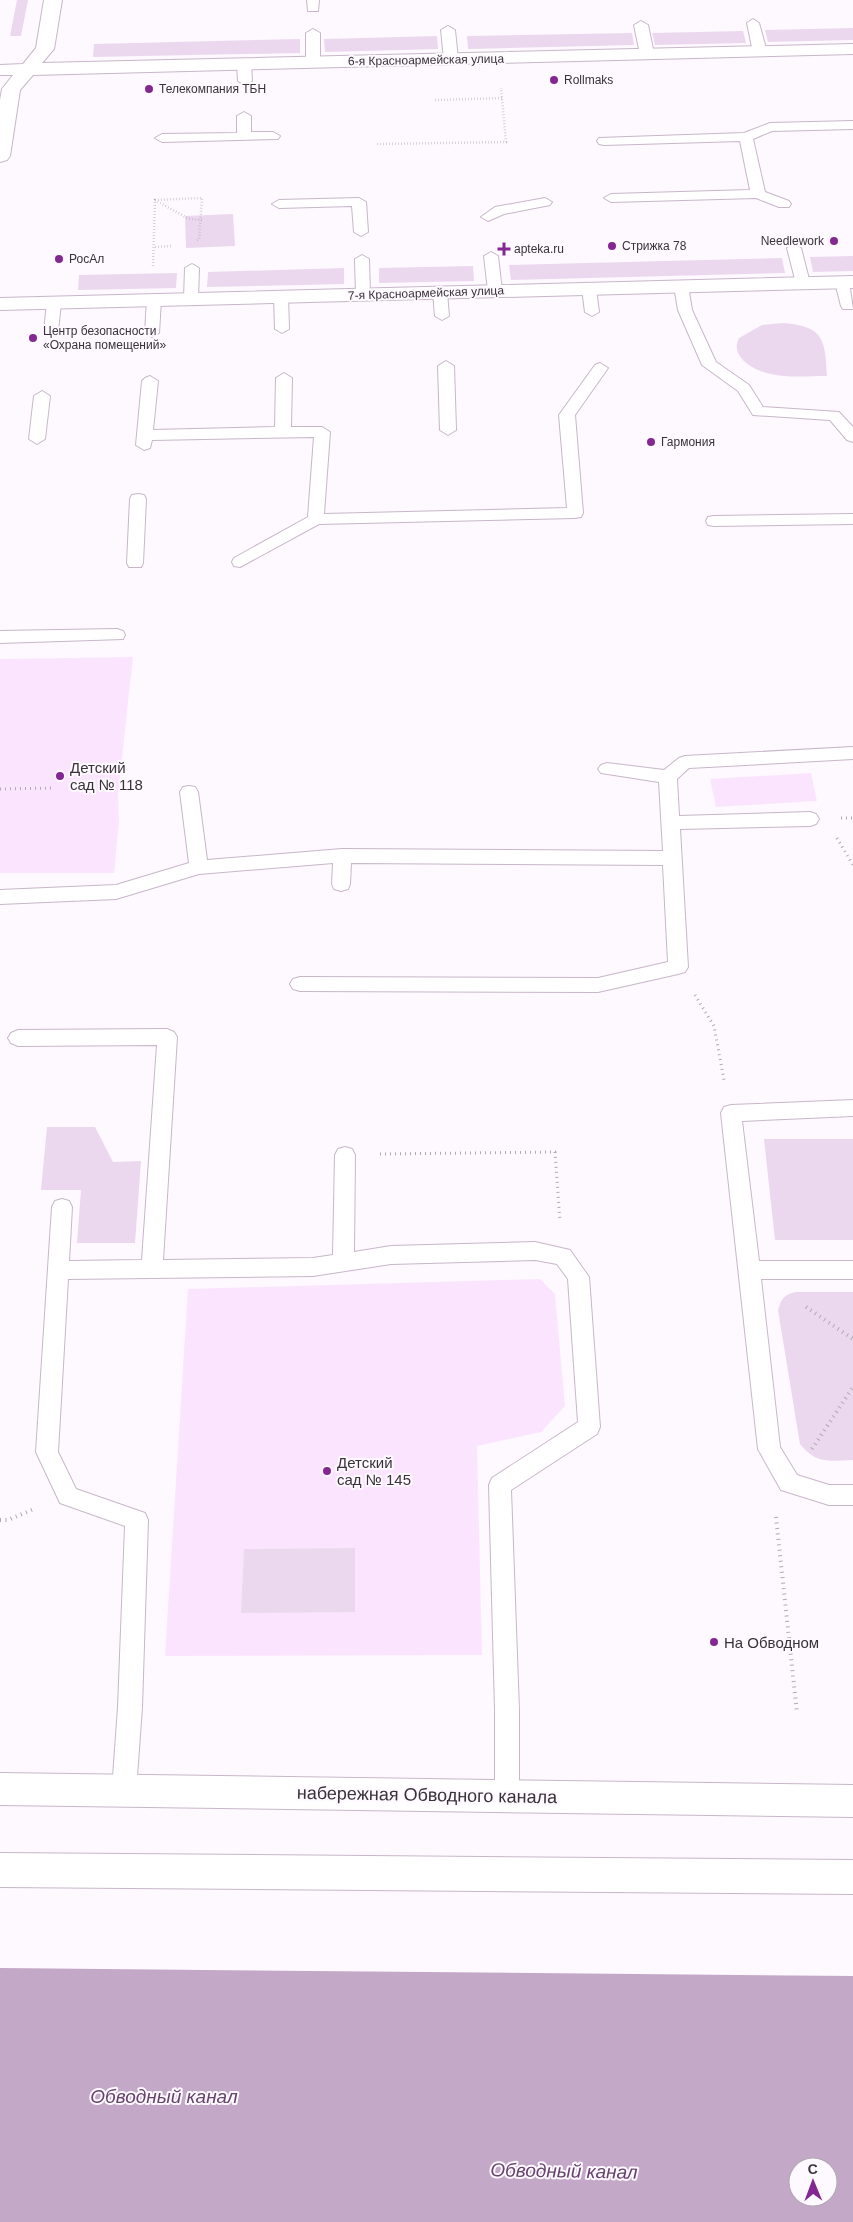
<svg xmlns="http://www.w3.org/2000/svg" width="853" height="2222" viewBox="0 0 853 2222" font-family="Helvetica,sans-serif">
<rect width="100%" height="100%" fill="#fef8ff"/>
<!-- built -->
<g fill="#fbe5fe">
<path d="M 133,657 L 118,794 L 119,822 L 114,873 L 0,873 L 0,659 Z"/>
<path d="M 811,773 L 817,801 L 716,807 L 710,779 Z"/>
<path d="M 540,1279 L 555,1294 L 565,1406 L 541,1432 L 477,1446 L 482,1655 L 165,1656 L 188,1289 Z"/>
</g>
<!-- green -->
<g fill="#ebd8ee">
<path d="M 17,0 L 28,0 L 21,36 L 10,36 Z"/>
<path d="M 853,28 L 853,40 L 768,42 L 765,30 Z"/>
<path d="M 743,31 L 746,43 L 655,45 L 652,33 Z"/>
<path d="M 632,33 L 634,45 L 468,49 L 467,36 Z"/>
<path d="M 437,36 L 438,49 L 325,52 L 324,39 Z"/>
<path d="M 300,39 L 300,53 L 93,57 L 94,44 Z"/>
<path d="M 233,214 L 235,246 L 186,248 L 185,216 Z"/>
<path d="M 853,256 L 853,271 L 813,272 L 810,257 Z"/>
<path d="M 782,258 L 785,273 L 511,280 L 509,265 Z"/>
<path d="M 473,266 L 474,281 L 379,283 L 379,268 Z"/>
<path d="M 344,268 L 344,284 L 207,287 L 208,272 Z"/>
<path d="M 177,273 L 176,288 L 78,290 L 79,275 Z"/>
<path d="M 783,323 C 825,326 825,341 827,376 C 809,376 788,378 771,374 C 755,371 729,357 739,338 L 762,325 Z"/>
<path d="M 47,1127 L 95,1127 L 113,1162 L 141,1161 L 135,1243 L 77,1243 L 81,1190 L 41,1190 Z"/>
<path d="M 764,1139 L 853,1139 L 853,1240 L 775,1240 Z"/>
<path d="M 795,1292 L 853,1292 L 853,1460 C 829,1461 816,1464 800,1444 L 778,1310 C 781,1299 784,1295 795,1292 Z"/>
<path d="M 355,1548 L 355,1612 L 241,1613 L 244,1549 Z"/>
</g>
<!-- water -->
<path fill="#c3a8c7" fill-rule="evenodd" d="M 0,1968 L 853,1976 L 853,2222 L 0,2222 ZM 798,2167 L 828,2167 L 828,2197 L 798,2197 Z"/>
<g fill="none" stroke-linecap="round" stroke-linejoin="round">
<!-- service casing -->
<g stroke="#c7b7c9" stroke-width="2">
<g id="service">
<path d="M 307,0 L 319,0 L 318,11 L 308,11 Z"/>
<path d="M 753,19 L 759,23 L 767,52 L 765,55 L 760,56 L 753,52 L 747,23 Z"/>
<path d="M 641,21 L 648,25 L 654,54 L 647,58 L 640,54 L 634,25 Z"/>
<path d="M 448,26 L 455,30 L 458,59 L 451,63 L 444,59 L 441,30 Z"/>
<path d="M 313,29 L 320,33 L 320,63 L 313,67 L 306,63 L 306,33 Z"/>
<path d="M 244,60 L 251,64 L 252,81 L 245,85 L 238,81 L 237,64 Z"/>
<path d="M 244,112 L 251,116 L 251,132 L 273,132 L 280,136 L 278,139 L 162,142 L 155,138 L 162,134 L 237,133 L 237,116 Z"/>
<path d="M 853,121 L 853,129 L 772,131 L 753,139 L 765,192 L 789,201 L 791,204 L 789,207 L 779,207 L 756,198 L 611,202 L 604,198 L 611,194 L 750,190 L 740,141 L 604,145 L 599,144 L 597,141 L 599,138 L 744,133 L 770,123 Z"/>
<path d="M 359,198 L 366,202 L 368,232 L 361,236 L 354,232 L 352,206 L 279,208 L 272,204 L 279,200 Z"/>
<path d="M 545,198 L 552,202 L 550,205 L 504,214 L 488,221 L 481,217 L 495,207 Z"/>
<path d="M 794,244 L 801,248 L 810,283 L 808,286 L 798,286 L 796,283 L 787,248 Z"/>
<path d="M 491,252 L 498,256 L 502,291 L 495,295 L 488,291 L 484,256 Z"/>
<path d="M 362,255 L 369,259 L 370,295 L 363,299 L 356,295 L 355,259 Z"/>
<path d="M 192,264 L 199,268 L 198,299 L 191,303 L 184,299 L 185,268 Z"/>
<path d="M 842,278 L 849,282 L 853,309 L 843,309 L 841,306 L 835,282 Z"/>
<path d="M 681,282 L 688,286 L 692,310 L 716,362 L 749,385 L 763,407 L 839,412 L 853,427 L 853,442 L 847,440 L 830,420 L 753,415 L 738,391 L 702,365 L 678,310 L 674,286 Z"/>
<path d="M 589,285 L 596,289 L 599,312 L 592,316 L 585,312 L 582,289 Z"/>
<path d="M 440,289 L 447,293 L 449,316 L 442,320 L 435,316 L 433,293 Z"/>
<path d="M 281,293 L 288,297 L 289,329 L 282,333 L 275,329 L 274,297 Z"/>
<path d="M 154,296 L 161,300 L 159,333 L 152,337 L 145,333 L 147,300 Z"/>
<path d="M 54,299 L 61,303 L 58,331 L 51,335 L 44,331 L 47,303 Z"/>
<path d="M 446,361 L 454,366 L 456,430 L 448,435 L 440,430 L 438,366 Z"/>
<path d="M 600,363 L 608,368 L 575,415 L 583,513 L 581,517 L 575,518 L 319,524 L 240,567 L 234,566 L 232,562 L 234,558 L 308,517 L 314,437 L 152,440 L 150,448 L 144,450 L 136,445 L 142,381 L 145,378 L 150,376 L 158,381 L 153,430 L 275,427 L 276,378 L 284,373 L 292,378 L 291,427 L 322,427 L 330,432 L 324,514 L 567,508 L 559,415 L 595,365 Z"/>
<path d="M 42,391 L 50,396 L 45,439 L 37,444 L 29,439 L 34,396 Z"/>
<path d="M 138,494 L 144,495 L 146,499 L 143,563 L 141,567 L 129,567 L 127,563 L 130,499 L 132,495 Z"/>
<path d="M 853,514 L 853,524 L 714,526 L 708,525 L 706,521 L 708,517 L 714,516 Z"/>
<path d="M 117,629 L 123,631 L 125,635 L 123,639 L 0,643 L 0,631 Z"/>
<path d="M 853,747 L 853,759 L 689,768 L 677,779 L 679,816 L 810,812 L 816,814 L 819,819 L 816,824 L 810,826 L 680,829 L 688,967 L 685,972 L 678,974 L 598,992 L 300,991 L 293,989 L 290,984 L 293,979 L 300,977 L 598,978 L 668,962 L 663,865 L 351,863 L 350,884 L 348,889 L 341,891 L 334,889 L 332,884 L 333,863 L 199,874 L 116,899 L 0,904 L 0,890 L 116,885 L 189,863 L 180,792 L 183,787 L 189,786 L 195,787 L 198,792 L 207,860 L 342,849 L 663,851 L 659,782 L 601,773 L 598,769 L 601,765 L 607,763 L 664,770 L 679,758 L 685,756 Z"/>
<path d="M 167,1029 L 174,1032 L 177,1037 L 163,1260 L 313,1258 L 333,1255 L 335,1155 L 338,1149 L 345,1147 L 352,1149 L 355,1155 L 354,1252 L 391,1246 L 535,1242 L 570,1250 L 589,1277 L 600,1427 L 597,1434 L 511,1490 L 519,1710 L 519,1796 L 516,1804 L 507,1808 L 498,1804 L 495,1796 L 495,1710 L 489,1485 L 492,1478 L 578,1422 L 568,1279 L 557,1264 L 535,1260 L 391,1264 L 313,1276 L 68,1279 L 58,1452 L 76,1489 L 145,1513 L 148,1520 L 142,1707 L 136,1791 L 133,1799 L 124,1803 L 115,1799 L 112,1791 L 118,1707 L 125,1526 L 60,1503 L 36,1452 L 52,1207 L 55,1201 L 62,1199 L 69,1201 L 72,1207 L 69,1261 L 142,1260 L 157,1045 L 18,1046 L 11,1043 L 8,1038 L 11,1033 L 18,1030 Z"/>
<path d="M 853,1100 L 853,1116 L 742,1121 L 759,1261 L 853,1261 L 853,1279 L 761,1279 L 780,1447 L 797,1475 L 829,1485 L 853,1485 L 853,1505 L 829,1505 L 781,1490 L 758,1449 L 721,1113 L 724,1107 L 731,1105 Z"/>
</g>
</g>
<!-- minor casing -->
<g stroke="#c7b7c9" stroke-width="2">
<path id="minor" d="M 44,0 L 62,0 L 54,49 L 42,63 L 853,44 L 853,54 L 33,75 L 20,90 L 10,156 L 7,160 L 0,162 L 0,100 L 2,89 L 13,75 L 0,75 L 0,65 L 23,64 L 36,48 Z"/>
</g>
<!-- tertiary casing -->
<g stroke="#c7b7c9" stroke-width="2">
<path id="tertiary" d="M 853,276 L 853,288 L 0,310 L 0,298 Z"/>
</g>
<!-- secondary casing -->
<g stroke="#c7b7c9" stroke-width="2">
<g id="secondary">
<path d="M 0,1773 L 853,1785 L 853,1817 L 0,1805 Z"/>
<path d="M 0,1853 L 853,1860 L 853,1894 L 0,1887 Z"/>
</g>
</g>
<!-- path-far2 -->
<g stroke="#b0aab1" stroke-width="2.5" stroke-dasharray="0.5 2.5" stroke-linecap="butt">
<path d="M 435,100 L 502,98"/>
<path d="M 377,144 L 506,142 L 501,88"/>
<path d="M 155,200 L 189,219 L 202,220"/>
<path d="M 155,247 L 171,246"/>
<path d="M 153,266 L 155,200 L 202,198 L 199,239 L 196,241"/>
</g>
<!-- path-far1 -->
<g stroke="#b0aab1" stroke-width="3" stroke-dasharray="1 4" stroke-linecap="butt">
<path d="M 0,789 L 54,788"/>
<path d="M 841,818 L 853,818"/>
<path d="M 837,838 L 853,865"/>
<path d="M 695,995 L 714,1026 L 724,1080"/>
<path d="M 380,1154 L 555,1152 L 560,1221"/>
</g>
<!-- path -->
<g stroke="#b0aab1" stroke-width="4" stroke-dasharray="1 4.5" stroke-linecap="butt">
<path d="M 806,1307 L 853,1339"/>
<path d="M 812,1449 L 853,1387"/>
<path d="M 776,1517 L 797,1713"/>
<path d="M 0,1520 L 8,1520 L 34,1509"/>
</g>
<!-- service -->
<use href="#service" fill="#fff" fill-rule="evenodd"/>
<!-- minor -->
<use href="#minor" fill="#fff" fill-rule="evenodd"/>
<!-- tertiary -->
<use href="#tertiary" fill="#fff" fill-rule="evenodd"/>
<!-- secondary -->
<use href="#secondary" fill="#fff" fill-rule="evenodd"/>
</g>
<!-- markers -->
<g fill="#842792" stroke="#fef8ff" stroke-width="2">
<circle cx="554" cy="80" r="5"/>
<circle cx="149" cy="89" r="5"/>
<circle cx="834" cy="241" r="5"/>
<circle cx="612" cy="246" r="5"/>
<path d="M501.5 241.5h5v5h5v5h-5v5h-5v-5h-5v-5h5z"/>
<circle cx="59" cy="259" r="5"/>
<circle cx="33" cy="338" r="5"/>
<circle cx="651" cy="442" r="5"/>
<circle cx="60" cy="776" r="5"/>
<circle cx="327" cy="1471" r="5"/>
<circle cx="714" cy="1642" r="5"/>
</g>
<g text-anchor="middle" dominant-baseline="central" stroke-width="4" stroke-linejoin="round" paint-order="stroke">
<!-- far-street labels -->
<g font-size="12" fill="#39323a" stroke="#fef8ff">
<text transform="translate(426 60) rotate(-1)">6-я Красноармейская улица</text>
<text transform="translate(426 293) rotate(-2)">7-я Красноармейская улица</text>
</g>
<!-- far-poi labels -->
<g font-size="12" fill="#39323a" stroke="#fef8ff" text-anchor="start">
<text x="564" y="80">Rollmaks</text>
<text x="159" y="89">Телекомпания ТБН</text>
<text x="824" y="241" text-anchor="end">Needlework</text>
<text x="622" y="246">Стрижка 78</text>
<text x="514" y="249">apteka.ru</text>
<text x="69" y="259">РосАл</text>
<text x="43" y="331">Центр безопасности<tspan x="43" dy="14">«Охрана помещений»</tspan></text>
<text x="661" y="442">Гармония</text>
</g>
<!-- poi labels -->
<g font-size="15" fill="#39323a" stroke="#fef8ff" text-anchor="start">
<text x="70" y="767">Детский<tspan x="70" dy="17">сад № 118</tspan></text>
<text x="337" y="1462">Детский<tspan x="337" dy="17">сад № 145</tspan></text>
<text x="724" y="1642">На Обводном</text>
</g>
<!-- near-street labels -->
<g font-size="18" fill="#39323a" stroke="#fef8ff">
<text transform="translate(427 1795) rotate(1)">набережная Обводного канала</text>
</g>
<!-- near-water labels -->
<g font-size="19" font-style="italic" fill="#67426d" stroke="#fef8ff">
<text x="164" y="2096">Обводный канал</text>
<text transform="translate(564 2171) rotate(1)">Обводный канал</text>
</g>
</g>
<!-- north arrow -->
<g transform="translate(813 2182) rotate(359)"><circle r="24" fill="#fef8ff" stroke="#afa9b0"/>
<path d="M0-4L9 19L0 12L-9 19Z" fill="#842792"/>
<text y="-8" font-size="14" font-weight="bold" text-anchor="middle" fill="#39323a">С</text>
</g>
</svg>
